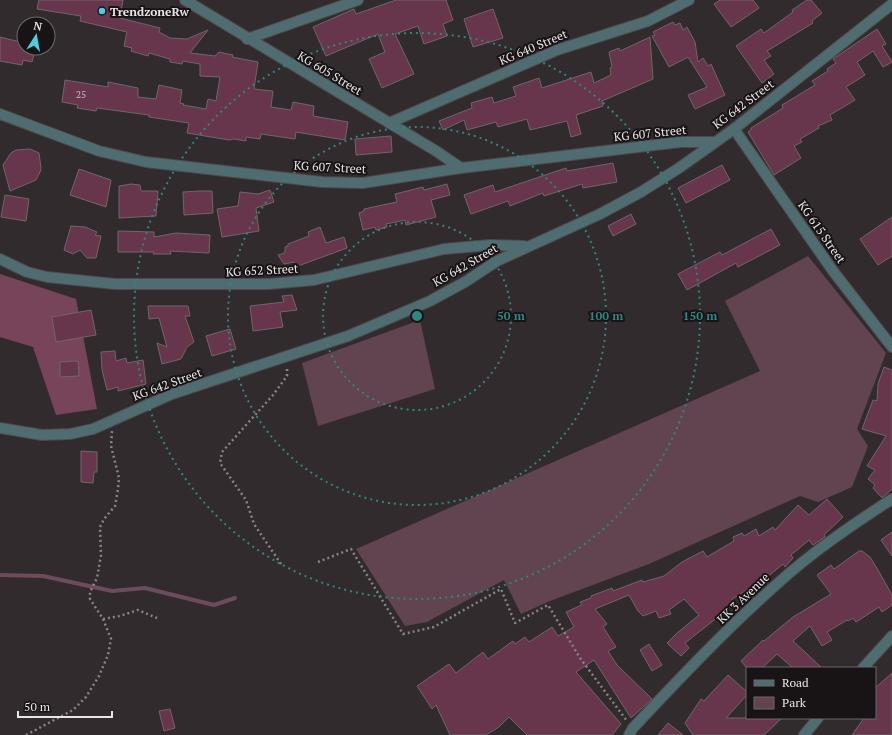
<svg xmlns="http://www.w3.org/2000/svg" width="892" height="735" viewBox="0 0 892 735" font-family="'PT Serif',serif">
<rect width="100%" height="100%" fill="#322b2e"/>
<!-- green -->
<g fill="#624350">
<path d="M 808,256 L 886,353 L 857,429 L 868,446 L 852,487 L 818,502 L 800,496 L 649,564 L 550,601 L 521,614 L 504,580 L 427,622 L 405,626 L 356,549 L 760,371 L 725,301 Z"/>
<path d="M 420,320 L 435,389 L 318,426 L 302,363 Z"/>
</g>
<!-- forest -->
<path fill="#78445a" d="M 0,274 L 76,299 L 97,409 L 56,415 L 33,347 L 0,337 Z"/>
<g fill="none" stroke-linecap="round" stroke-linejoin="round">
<!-- stream -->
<path stroke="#6d4b5c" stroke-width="4" d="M 0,575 L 43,576 L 112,591 L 145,588 L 214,605 L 235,598"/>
</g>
<!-- building -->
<g fill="#68364c" stroke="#6f6669">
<path d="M 39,0 L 123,0 L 120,18 L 160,28 L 159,32 L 170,38 L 187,39 L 208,30 L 190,53 L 215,56 L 219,52 L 233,55 L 232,57 L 258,62 L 254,89 L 273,91 L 271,107 L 291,110 L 293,102 L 314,106 L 313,116 L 348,122 L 345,140 L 296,132 L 295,139 L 261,134 L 260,139 L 246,137 L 246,141 L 234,139 L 229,140 L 187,133 L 189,123 L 149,117 L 149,115 L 97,108 L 96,111 L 77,108 L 78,105 L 62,102 L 65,80 L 108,87 L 108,82 L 138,88 L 138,97 L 156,99 L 159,85 L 182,90 L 180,103 L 184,104 L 183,105 L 206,109 L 208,99 L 216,101 L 220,77 L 200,76 L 200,64 L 183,61 L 182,64 L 170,62 L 170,59 L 149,53 L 148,56 L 131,51 L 132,48 L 124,46 L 127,32 L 80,21 L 81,16 L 37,9 Z"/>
<path d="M 396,0 L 446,0 L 453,20 L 443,24 L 447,36 L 424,44 L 418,26 L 395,34 L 414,74 L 382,88 L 369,59 L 385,52 L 378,34 L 326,56 L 313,27 L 354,9 L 356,14 Z"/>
<path d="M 720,0 L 753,0 L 759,8 L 731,27 L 714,4 Z"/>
<path d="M 807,0 L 811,0 L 822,13 L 812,21 L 813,23 L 767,51 L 771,56 L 764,60 L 774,74 L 762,83 L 736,46 L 761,29 L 764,33 L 793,12 L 792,10 Z"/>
<path d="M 493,9 L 503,38 L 473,47 L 464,19 Z"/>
<path d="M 673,22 L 675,25 L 680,23 L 683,30 L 687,27 L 695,42 L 698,62 L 703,58 L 708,66 L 711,64 L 725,95 L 695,109 L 688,95 L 707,87 L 688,57 L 669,67 L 652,36 L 655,35 L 653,32 Z"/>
<path d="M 877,29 L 886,44 L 882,46 L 892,62 L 883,67 L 873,51 L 857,62 L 865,75 L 846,87 L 855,100 L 830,115 L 832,120 L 818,126 L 819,128 L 800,139 L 802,142 L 794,146 L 801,158 L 774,175 L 748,132 L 751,130 L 751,128 L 783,108 L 782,105 L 815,85 L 812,81 L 828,71 L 827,69 L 836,63 L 833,59 Z"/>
<path d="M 0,37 L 24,43 L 24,48 L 35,50 L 32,62 L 23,60 L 22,65 L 0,61 Z"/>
<path d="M 650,37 L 653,79 L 602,101 L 603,106 L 576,115 L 581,134 L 571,137 L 567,121 L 530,130 L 527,119 L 498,127 L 496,122 L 467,130 L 464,120 L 443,130 L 439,121 L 472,108 L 471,103 L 492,97 L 494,103 L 516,96 L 513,87 L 539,78 L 542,88 L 591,72 L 594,83 L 611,75 L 610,68 L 612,67 L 609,52 L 619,48 L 620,51 Z"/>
<path d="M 391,136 L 392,152 L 356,155 L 355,139 Z"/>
<path d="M 30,149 L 39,153 L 41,168 L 40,172 L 36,180 L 10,191 L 3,165 L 11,153 L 16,150 Z"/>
<path d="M 613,163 L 617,182 L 583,188 L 582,184 L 544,196 L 543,193 L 510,206 L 508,201 L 471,214 L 464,195 L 493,185 L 495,192 L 566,168 L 567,171 Z"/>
<path d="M 722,165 L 730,180 L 686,203 L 678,188 Z"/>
<path d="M 79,169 L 111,180 L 106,207 L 70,195 Z"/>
<path d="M 131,184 L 140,185 L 141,191 L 158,191 L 156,216 L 119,218 L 119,186 Z"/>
<path d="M 447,184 L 450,195 L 431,200 L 436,217 L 406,225 L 405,220 L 386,224 L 387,227 L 376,230 L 375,227 L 363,230 L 359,213 L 364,211 L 364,209 L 397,202 L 395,194 L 423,187 L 424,190 Z"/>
<path d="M 270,190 L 274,202 L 256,208 L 259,231 L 222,237 L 217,209 L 238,206 L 240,192 L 258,194 Z"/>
<path d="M 200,191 L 212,191 L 213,213 L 184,215 L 183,192 Z"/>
<path d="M 5,195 L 29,199 L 26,221 L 1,217 Z"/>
<path d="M 631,214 L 636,224 L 613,236 L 608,226 Z"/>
<path d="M 892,217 L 892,256 L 878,265 L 860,239 Z"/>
<path d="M 71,226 L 85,227 L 97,232 L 95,235 L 101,236 L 96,258 L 87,258 L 80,250 L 73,254 L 64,250 Z"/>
<path d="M 320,227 L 326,243 L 344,237 L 347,248 L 298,266 L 294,262 L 284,264 L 278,255 L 285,253 L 285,247 L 288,246 L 288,244 L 309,236 L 308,232 Z"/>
<path d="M 771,229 L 780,245 L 738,267 L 736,263 L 687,290 L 678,274 L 720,252 L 722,255 Z"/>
<path d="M 118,231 L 154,232 L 154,237 L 176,233 L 210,235 L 209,253 L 170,251 L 171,254 L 153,254 L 154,252 L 118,252 Z"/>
<path d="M 292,295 L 297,310 L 280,312 L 283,327 L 253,331 L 250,306 L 284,302 L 282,296 Z"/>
<path d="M 148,306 L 188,306 L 190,316 L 185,316 L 194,342 L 187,347 L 181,359 L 162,364 L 157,343 L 167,347 L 159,318 L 149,319 Z"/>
<path d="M 91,310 L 96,335 L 56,342 L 52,317 Z"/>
<path d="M 230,329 L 236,349 L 212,356 L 206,336 Z"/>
<path d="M 115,351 L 116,361 L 126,358 L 127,363 L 143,360 L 146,384 L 118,391 L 118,387 L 107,390 L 102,370 L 101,352 Z"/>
<path d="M 78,361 L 79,376 L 60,377 L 60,362 Z"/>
<path d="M 884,367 L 892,370 L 892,489 L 882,498 L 873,488 L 875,485 L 868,479 L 875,470 L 867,466 L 886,436 L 862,429 L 873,400 L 877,401 L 878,384 Z"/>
<path d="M 81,451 L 97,452 L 97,472 L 94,472 L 93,483 L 81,482 Z"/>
<path d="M 827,499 L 843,517 L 824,535 L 825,537 L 813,545 L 809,540 L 791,555 L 793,558 L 785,567 L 783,564 L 765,579 L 768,582 L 754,592 L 750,588 L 732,599 L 734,602 L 728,609 L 685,643 L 689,648 L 681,656 L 667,643 L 676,634 L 699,615 L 684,599 L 669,610 L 671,614 L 659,618 L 656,611 L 643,616 L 638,611 L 629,595 L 595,609 L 607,624 L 603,627 L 616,647 L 608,651 L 617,665 L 652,699 L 631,718 L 594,660 L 576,672 L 621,724 L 612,735 L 527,735 L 509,717 L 499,727 L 486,735 L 450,735 L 436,705 L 432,709 L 417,686 L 449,664 L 456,673 L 483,652 L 488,659 L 513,641 L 515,644 L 525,637 L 529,642 L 552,627 L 558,636 L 574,627 L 566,612 L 582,605 L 580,602 L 591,598 L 591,596 L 612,588 L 613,591 L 642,580 L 643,582 L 664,576 L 682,562 L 703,551 L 707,557 L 734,541 L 733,537 L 742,533 L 744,536 L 756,529 L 759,536 L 773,527 L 775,530 L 798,505 L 809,515 Z"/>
<path d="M 892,532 L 892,556 L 881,540 Z"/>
<path d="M 859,551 L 862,551 L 870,557 L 878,570 L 892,595 L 892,605 L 882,612 L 879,607 L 856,622 L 853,618 L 848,621 L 847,620 L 827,632 L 832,640 L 822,646 L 810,626 L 793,641 L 822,668 L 793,668 L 777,654 L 762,668 L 747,668 L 741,661 L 763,640 L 764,641 L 793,617 L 831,594 L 817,575 L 831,565 L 834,569 Z"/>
<path d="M 649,644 L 662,665 L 652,671 L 640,650 Z"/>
<path d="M 892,673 L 892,735 L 852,735 L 864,718 L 875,718 L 875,688 Z"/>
<path d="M 728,675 L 747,692 L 747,695 L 726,718 L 782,718 L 764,735 L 693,735 L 685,723 L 701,699 L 704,701 Z"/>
<path d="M 170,709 L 175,728 L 164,731 L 159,711 Z"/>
<path d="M 668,723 L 683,735 L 658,735 Z"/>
</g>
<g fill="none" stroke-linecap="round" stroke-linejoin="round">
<!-- minor casing -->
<g stroke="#4f494b" stroke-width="12">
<g id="minor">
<path d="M 185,0 L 436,151 L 461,168"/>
<path d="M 247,39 L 358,0"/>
<path d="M 0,114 L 99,151 L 146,162 L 322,182 L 363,183 L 461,168 L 588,153 L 680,142 L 713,142"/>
<path d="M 389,123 L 557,50 L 648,21 L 689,0"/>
<path d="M 734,129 L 833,271 L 892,347"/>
<path d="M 0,259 L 27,272 L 47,277 L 115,284 L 269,284 L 314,280 L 444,249 L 490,245 L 524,246"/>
<path d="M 0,428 L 42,435 L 70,434 L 93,429 L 172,394 L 348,336 L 430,301 L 465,282 L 497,261 L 600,214 L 641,192 L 679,168 L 734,129 L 892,4"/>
<path d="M 863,668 L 892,636"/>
<path d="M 629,735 L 633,728 C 679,679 726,629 777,584 C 812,552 852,525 892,499"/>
<path d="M 804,735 L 818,718"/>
</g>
</g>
<!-- path -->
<g stroke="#8a8386" stroke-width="2.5" stroke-dasharray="2 3" stroke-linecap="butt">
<path d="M 318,562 L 351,549 L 403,634 L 434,627 L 501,589 L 515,623 L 548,605 L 580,658 L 627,721"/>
<path d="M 281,564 L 254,524 L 246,500 L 220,463 L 222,452 L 273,395 L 287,376 L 287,367"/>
<path d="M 103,619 L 120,616 L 138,610 L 157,618"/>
<path d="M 26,735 L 73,710 L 86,697 L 99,676 L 108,655 L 111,639 L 103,619 L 90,599 L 90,592 L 97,578 L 101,555 L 100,527 L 104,519 L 115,506 L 118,489 L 119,478 L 111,446 L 112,431"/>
</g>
<!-- minor -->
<use href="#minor" stroke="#4f6c71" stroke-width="10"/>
</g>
<!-- distance rings -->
<g fill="none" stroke="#308680" stroke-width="2" stroke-dasharray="2 4">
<circle cx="417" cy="316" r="94"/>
<circle cx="417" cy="316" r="189"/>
<circle cx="417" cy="316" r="283"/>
</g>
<!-- markers -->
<circle fill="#54cadd" stroke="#181416" stroke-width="1.5" cx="102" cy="11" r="4"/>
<g text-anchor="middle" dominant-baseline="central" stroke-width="4" stroke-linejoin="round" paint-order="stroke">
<!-- number labels -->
<g font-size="10" fill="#c9b8bf">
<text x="81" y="94">25</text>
</g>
<!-- poi labels -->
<g font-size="12" font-weight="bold" fill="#e9e4e5" stroke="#181416" text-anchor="start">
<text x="110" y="11">TrendzoneRw</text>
</g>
<!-- street labels -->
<g font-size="12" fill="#e9e4e5" stroke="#181416">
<text transform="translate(533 47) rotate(-23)">KG 640 Street</text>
<text transform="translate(330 73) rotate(31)">KG 605 Street</text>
<text transform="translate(743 104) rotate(-37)">KG 642 Street</text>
<text transform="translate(650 133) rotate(-6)">KG 607 Street</text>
<text transform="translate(330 167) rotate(3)">KG 607 Street</text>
<text transform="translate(822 232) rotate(55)">KG 615 Street</text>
<text transform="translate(465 265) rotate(-30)">KG 642 Street</text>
<text transform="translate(262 270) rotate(-3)">KG 652 Street</text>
<text transform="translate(167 384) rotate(-20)">KG 642 Street</text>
<text transform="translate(743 598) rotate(-44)">KK 3 Avenue</text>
</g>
</g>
<circle cx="417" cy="316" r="6" fill="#308680" stroke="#181416" stroke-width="2"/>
<g font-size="12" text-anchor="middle" font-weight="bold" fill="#308680" stroke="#181416" stroke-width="4" stroke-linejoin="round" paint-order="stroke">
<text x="511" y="320">50 m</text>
<text x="606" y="320">100 m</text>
<text x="700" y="320">150 m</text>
</g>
<!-- legend -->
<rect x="746" y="667" width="130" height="52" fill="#181416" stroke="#6c6769"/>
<rect x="754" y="680" width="20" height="6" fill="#4f6c71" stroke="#6c6769"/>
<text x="782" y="687" font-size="12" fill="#e9e4e5">Road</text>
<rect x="754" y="697" width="20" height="12" fill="#624350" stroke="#6c6769"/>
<text x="782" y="707" font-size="12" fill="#e9e4e5">Park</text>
<!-- north arrow -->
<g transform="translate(36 36) rotate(11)"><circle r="19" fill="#181416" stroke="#6c6769"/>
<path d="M0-3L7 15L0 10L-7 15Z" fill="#54cadd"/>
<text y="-6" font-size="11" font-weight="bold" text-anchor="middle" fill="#e9e4e5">N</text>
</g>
<!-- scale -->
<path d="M18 711v6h94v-6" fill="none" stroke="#e9e4e5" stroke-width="2"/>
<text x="24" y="711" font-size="12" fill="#e9e4e5" stroke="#181416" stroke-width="3" paint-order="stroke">50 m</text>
</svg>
